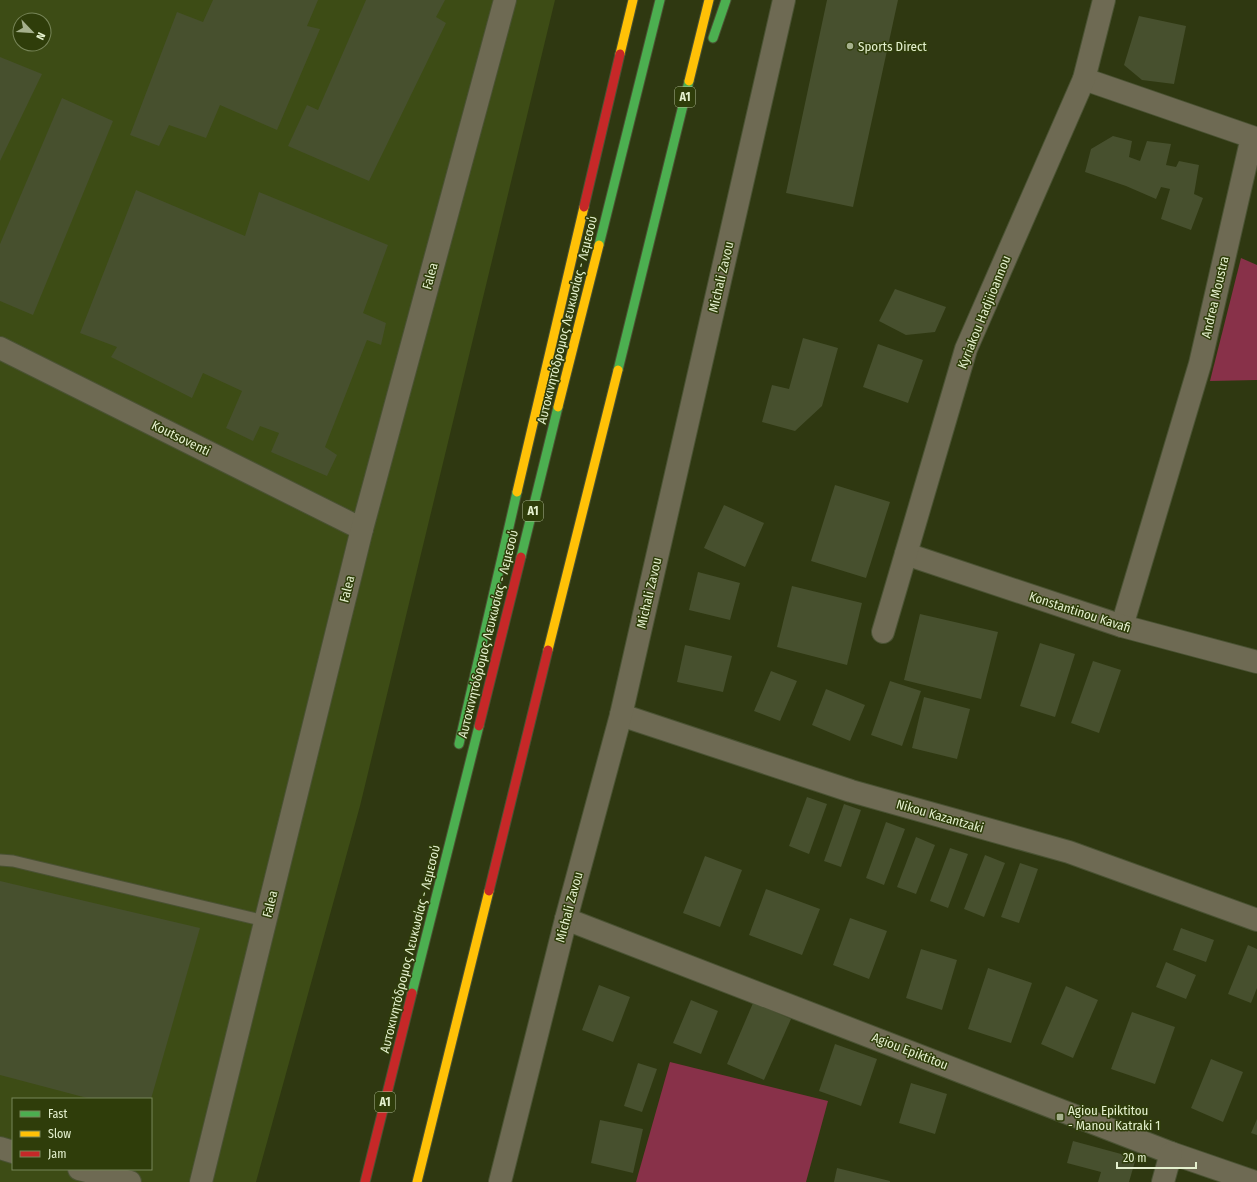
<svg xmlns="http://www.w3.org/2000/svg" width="1257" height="1182" viewBox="0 0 1257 1182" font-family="'Fira Sans Condensed',sans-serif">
<rect width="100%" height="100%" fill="#2f3811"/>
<!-- built -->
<path fill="#3d4c15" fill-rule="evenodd" d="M 0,0 L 555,0 L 360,806 L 256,1182 L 0,1182 ZM 20,20 L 44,20 L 44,44 L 20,44 ZM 13,1099 L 151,1099 L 151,1169 L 13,1169 Z"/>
<!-- green -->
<g fill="#883149">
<path d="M 1241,258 L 1257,265 L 1257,380 L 1210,381 Z"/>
<path d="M 670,1062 L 828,1101 L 806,1182 L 636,1182 Z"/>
</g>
<!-- building -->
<g fill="#47502e">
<path d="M 213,0 L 318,0 L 307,26 L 320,29 L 277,130 L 220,105 L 206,138 L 169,125 L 159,146 L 130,135 L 177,12 L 203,22 Z"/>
<path d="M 366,0 L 445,0 L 436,17 L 446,23 L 369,181 L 288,146 L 307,105 L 318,110 Z"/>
<path d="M 827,0 L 898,0 L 853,207 L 786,193 Z"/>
<path d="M 1139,16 L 1186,26 L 1174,84 L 1142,80 L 1124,65 Z"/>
<path d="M 0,57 L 42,74 L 0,161 Z"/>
<path d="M 62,98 L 113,121 L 33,315 L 0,301 L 0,244 Z"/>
<path d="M 1113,136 L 1132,141 L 1129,157 L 1140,161 L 1147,141 L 1171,144 L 1166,165 L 1176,167 L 1179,161 L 1199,165 L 1194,194 L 1203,198 L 1191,230 L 1161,219 L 1170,189 L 1161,187 L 1156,199 L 1126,186 L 1085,172 L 1091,149 Z"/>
<path d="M 136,190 L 245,236 L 259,192 L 388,245 L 363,313 L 386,323 L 381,345 L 367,340 L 325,447 L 337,455 L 327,476 L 271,452 L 279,433 L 260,426 L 253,441 L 226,428 L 242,391 L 203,373 L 192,398 L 111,357 L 117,347 L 80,333 Z"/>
<path d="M 895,289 L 946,307 L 935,332 L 906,335 L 879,321 Z"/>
<path d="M 803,338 L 838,348 L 822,406 L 795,431 L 762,422 L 772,385 L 789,389 Z"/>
<path d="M 878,344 L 923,360 L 908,403 L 863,387 Z"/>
<path d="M 835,485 L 890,502 L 866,578 L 811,561 Z"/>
<path d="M 724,505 L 764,523 L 745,567 L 704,548 Z"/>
<path d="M 698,572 L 740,583 L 730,620 L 689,610 Z"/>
<path d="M 792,586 L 862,603 L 847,665 L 777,647 Z"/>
<path d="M 920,614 L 998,632 L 981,699 L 904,680 Z"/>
<path d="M 1040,643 L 1075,654 L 1055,717 L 1020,706 Z"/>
<path d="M 685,645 L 732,656 L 723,692 L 677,682 Z"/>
<path d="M 1093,661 L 1121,670 L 1099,733 L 1071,723 Z"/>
<path d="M 771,671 L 797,681 L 780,721 L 754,711 Z"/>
<path d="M 890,681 L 921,691 L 902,746 L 871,735 Z"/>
<path d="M 826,689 L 865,705 L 850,741 L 812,725 Z"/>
<path d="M 924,697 L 970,709 L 957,759 L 912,748 Z"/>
<path d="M 807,797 L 827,804 L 809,854 L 789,846 Z"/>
<path d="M 844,804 L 861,810 L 841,867 L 824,861 Z"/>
<path d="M 886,822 L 905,829 L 884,885 L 866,878 Z"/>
<path d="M 916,837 L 935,845 L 916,894 L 897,887 Z"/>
<path d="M 950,848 L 968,854 L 948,908 L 930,901 Z"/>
<path d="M 985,855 L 1005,863 L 984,917 L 964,909 Z"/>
<path d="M 705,856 L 742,870 L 720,927 L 683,913 Z"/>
<path d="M 1020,863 L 1038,869 L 1019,923 L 1001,917 Z"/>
<path d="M 0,881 L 200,928 L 151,1099 L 91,1099 L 0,1075 Z"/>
<path d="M 766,889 L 820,909 L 802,955 L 749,935 Z"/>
<path d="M 850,918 L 887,931 L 869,979 L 833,965 Z"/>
<path d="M 1181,928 L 1214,940 L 1206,962 L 1173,950 Z"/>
<path d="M 1248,945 L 1257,949 L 1257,988 L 1251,1003 L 1228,994 Z"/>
<path d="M 921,949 L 957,960 L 942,1010 L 906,998 Z"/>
<path d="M 1166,962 L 1196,975 L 1186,999 L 1156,987 Z"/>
<path d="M 988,968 L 1032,983 L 1011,1043 L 968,1029 Z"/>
<path d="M 599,985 L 630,997 L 613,1042 L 582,1030 Z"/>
<path d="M 1066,986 L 1098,1000 L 1073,1058 L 1041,1044 Z"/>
<path d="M 691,1000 L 718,1011 L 701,1054 L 673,1043 Z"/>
<path d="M 753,1003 L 791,1019 L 764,1080 L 727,1064 Z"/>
<path d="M 1132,1012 L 1175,1027 L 1155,1084 L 1111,1069 Z"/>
<path d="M 835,1044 L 877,1059 L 861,1106 L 819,1091 Z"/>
<path d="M 1211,1059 L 1243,1072 L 1223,1122 L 1191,1108 Z"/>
<path d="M 638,1063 L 657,1069 L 642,1112 L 624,1106 Z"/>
<path d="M 911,1083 L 947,1094 L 935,1134 L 899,1123 Z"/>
<path d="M 1257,1119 L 1257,1135 L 1251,1133 Z"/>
<path d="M 600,1120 L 643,1129 L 633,1173 L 591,1163 Z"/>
<path d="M 1073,1141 L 1136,1158 L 1129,1182 L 1098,1182 L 1101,1172 L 1067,1163 Z"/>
<path d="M 837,1168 L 890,1181 L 890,1182 L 834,1182 Z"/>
</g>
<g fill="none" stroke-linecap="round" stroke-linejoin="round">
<!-- lane casing -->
<g stroke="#4a5233" stroke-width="13">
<path id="lane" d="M 0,860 L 13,861 L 265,921"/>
</g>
<!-- street casing -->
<g stroke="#4a5233" stroke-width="24">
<g id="street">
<path d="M 1084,79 L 1252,137 L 1200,364 L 1122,626"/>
<path d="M 0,348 L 362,529"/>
<path d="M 906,554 L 1122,626 L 1257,662"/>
<path d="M 883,632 L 966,349 L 1084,79 L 1104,0"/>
<path d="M 621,715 L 851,791 L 1069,852 L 1257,920"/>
<path d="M 566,919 L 1171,1153 L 1255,1182"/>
<path d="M 0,1148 L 13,1152"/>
<path d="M 79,1169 L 130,1182"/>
<path d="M 201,1182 L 362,529 L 505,0"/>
<path d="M 500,1182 L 566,919 L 621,715 L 784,0"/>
<path d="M 1163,1182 L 1171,1153"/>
</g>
</g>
<!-- fast casing -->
<g stroke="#4a5233" stroke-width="11">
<g id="fast">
<path d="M 713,38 L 726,0"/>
<path d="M 599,245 L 660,0"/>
<path d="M 618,370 L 689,81"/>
<path d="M 521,557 L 558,407"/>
<path d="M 459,744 L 517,492"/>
<path d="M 412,993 L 479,726"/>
</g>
</g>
<!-- slow casing -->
<g stroke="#4a5233" stroke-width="11">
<g id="slow">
<path d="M 620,54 L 633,0"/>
<path d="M 689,81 L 709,0"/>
<path d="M 558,407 L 599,245"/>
<path d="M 517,492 L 584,207"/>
<path d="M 548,650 L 618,370"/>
<path d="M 417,1182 L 489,891"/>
</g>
</g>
<!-- jam casing -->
<g stroke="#4a5233" stroke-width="11">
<g id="jam">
<path d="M 584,207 L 620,54"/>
<path d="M 479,726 L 521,557"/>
<path d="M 489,891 L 548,650"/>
<path d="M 365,1182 L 412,993"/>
</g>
</g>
<!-- lane -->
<use href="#lane" stroke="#6e6a53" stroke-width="11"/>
<!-- street -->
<use href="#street" stroke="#6e6a53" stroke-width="22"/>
<!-- fast -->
<use href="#fast" stroke="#4caf50" stroke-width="9"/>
<!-- slow -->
<use href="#slow" stroke="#ffc107" stroke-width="9"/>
<!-- jam -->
<use href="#jam" stroke="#c62828" stroke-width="9"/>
</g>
<!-- markers -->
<g fill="#a5b08c" stroke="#2f3d0a" stroke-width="1.5">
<circle cx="850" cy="46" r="4"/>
<rect x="1056" y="1113" width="8" height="8" rx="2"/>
</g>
<g text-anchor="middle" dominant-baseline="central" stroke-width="3" stroke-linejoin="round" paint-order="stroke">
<!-- shield labels -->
<g fill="#2f3d0a" stroke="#aeba93" stroke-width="1">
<rect x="675" y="87" width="20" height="20" rx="3"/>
<rect x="523" y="501" width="20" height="20" rx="3"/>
<rect x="375" y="1092" width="20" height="20" rx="3"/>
</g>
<g font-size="12" font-weight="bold" fill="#e4f0ce">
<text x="685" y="97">A1</text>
<text x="533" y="511">A1</text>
<text x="385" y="1102">A1</text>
</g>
<!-- poi labels -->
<g font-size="13" fill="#e4f0ce" stroke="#2f3d0a" text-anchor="start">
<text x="858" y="46">Sports Direct</text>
<text x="1068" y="1110">Agiou Epiktitou<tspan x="1068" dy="15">- Manou Katraki 1</tspan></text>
</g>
<!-- street labels -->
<g font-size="13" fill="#e4f0ce" stroke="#2f3d0a">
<text transform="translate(430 276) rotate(-75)">Falea</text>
<text transform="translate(721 277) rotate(-77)">Michali Zavou</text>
<text transform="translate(1215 297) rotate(-77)">Andrea Moustra</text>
<text transform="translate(984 312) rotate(-68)">Kyriakou Hadjiioannou</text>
<text transform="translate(567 320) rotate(-76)">Αυτοκινητόδρομος Λευκωσίας - Λεμεσού</text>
<text transform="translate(181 438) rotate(26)">Koutsoventi</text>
<text transform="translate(347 589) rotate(-76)">Falea</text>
<text transform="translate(649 593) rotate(-77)">Michali Zavou</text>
<text transform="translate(1080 612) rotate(18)">Konstantinou Kavafi</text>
<text transform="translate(488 634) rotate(-76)">Αυτοκινητόδρομος Λευκωσίας - Λεμεσού</text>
<text transform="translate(940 816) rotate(16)">Nikou Kazantzaki</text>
<text transform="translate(270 904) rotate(-76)">Falea</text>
<text transform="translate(569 907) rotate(-75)">Michali Zavou</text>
<text transform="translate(410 949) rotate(-76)">Αυτοκινητόδρομος Λευκωσίας - Λεμεσού</text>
<text transform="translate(910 1051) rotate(21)">Agiou Epiktitou</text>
</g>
</g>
<!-- legend -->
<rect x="12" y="1098" width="140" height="72" fill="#2f3d0a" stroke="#778558"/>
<rect x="20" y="1111" width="20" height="6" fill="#4caf50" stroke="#778558"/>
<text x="48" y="1118" font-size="12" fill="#e4f0ce">Fast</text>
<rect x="20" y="1131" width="20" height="6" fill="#ffc107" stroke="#778558"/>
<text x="48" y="1138" font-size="12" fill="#e4f0ce">Slow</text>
<rect x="20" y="1151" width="20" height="6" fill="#c62828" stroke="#778558"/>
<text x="48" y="1158" font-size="12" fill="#e4f0ce">Jam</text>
<!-- north arrow -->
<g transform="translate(32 32) rotate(115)"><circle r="19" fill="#2f3d0a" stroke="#778558"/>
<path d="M0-3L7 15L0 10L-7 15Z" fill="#a5b08c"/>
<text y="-6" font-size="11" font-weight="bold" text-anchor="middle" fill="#e4f0ce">N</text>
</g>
<!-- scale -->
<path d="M1117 1162v6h79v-6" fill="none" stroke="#e4f0ce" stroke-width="2"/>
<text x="1123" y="1162" font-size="12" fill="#e4f0ce" stroke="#2f3d0a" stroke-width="3" paint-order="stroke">20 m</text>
</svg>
